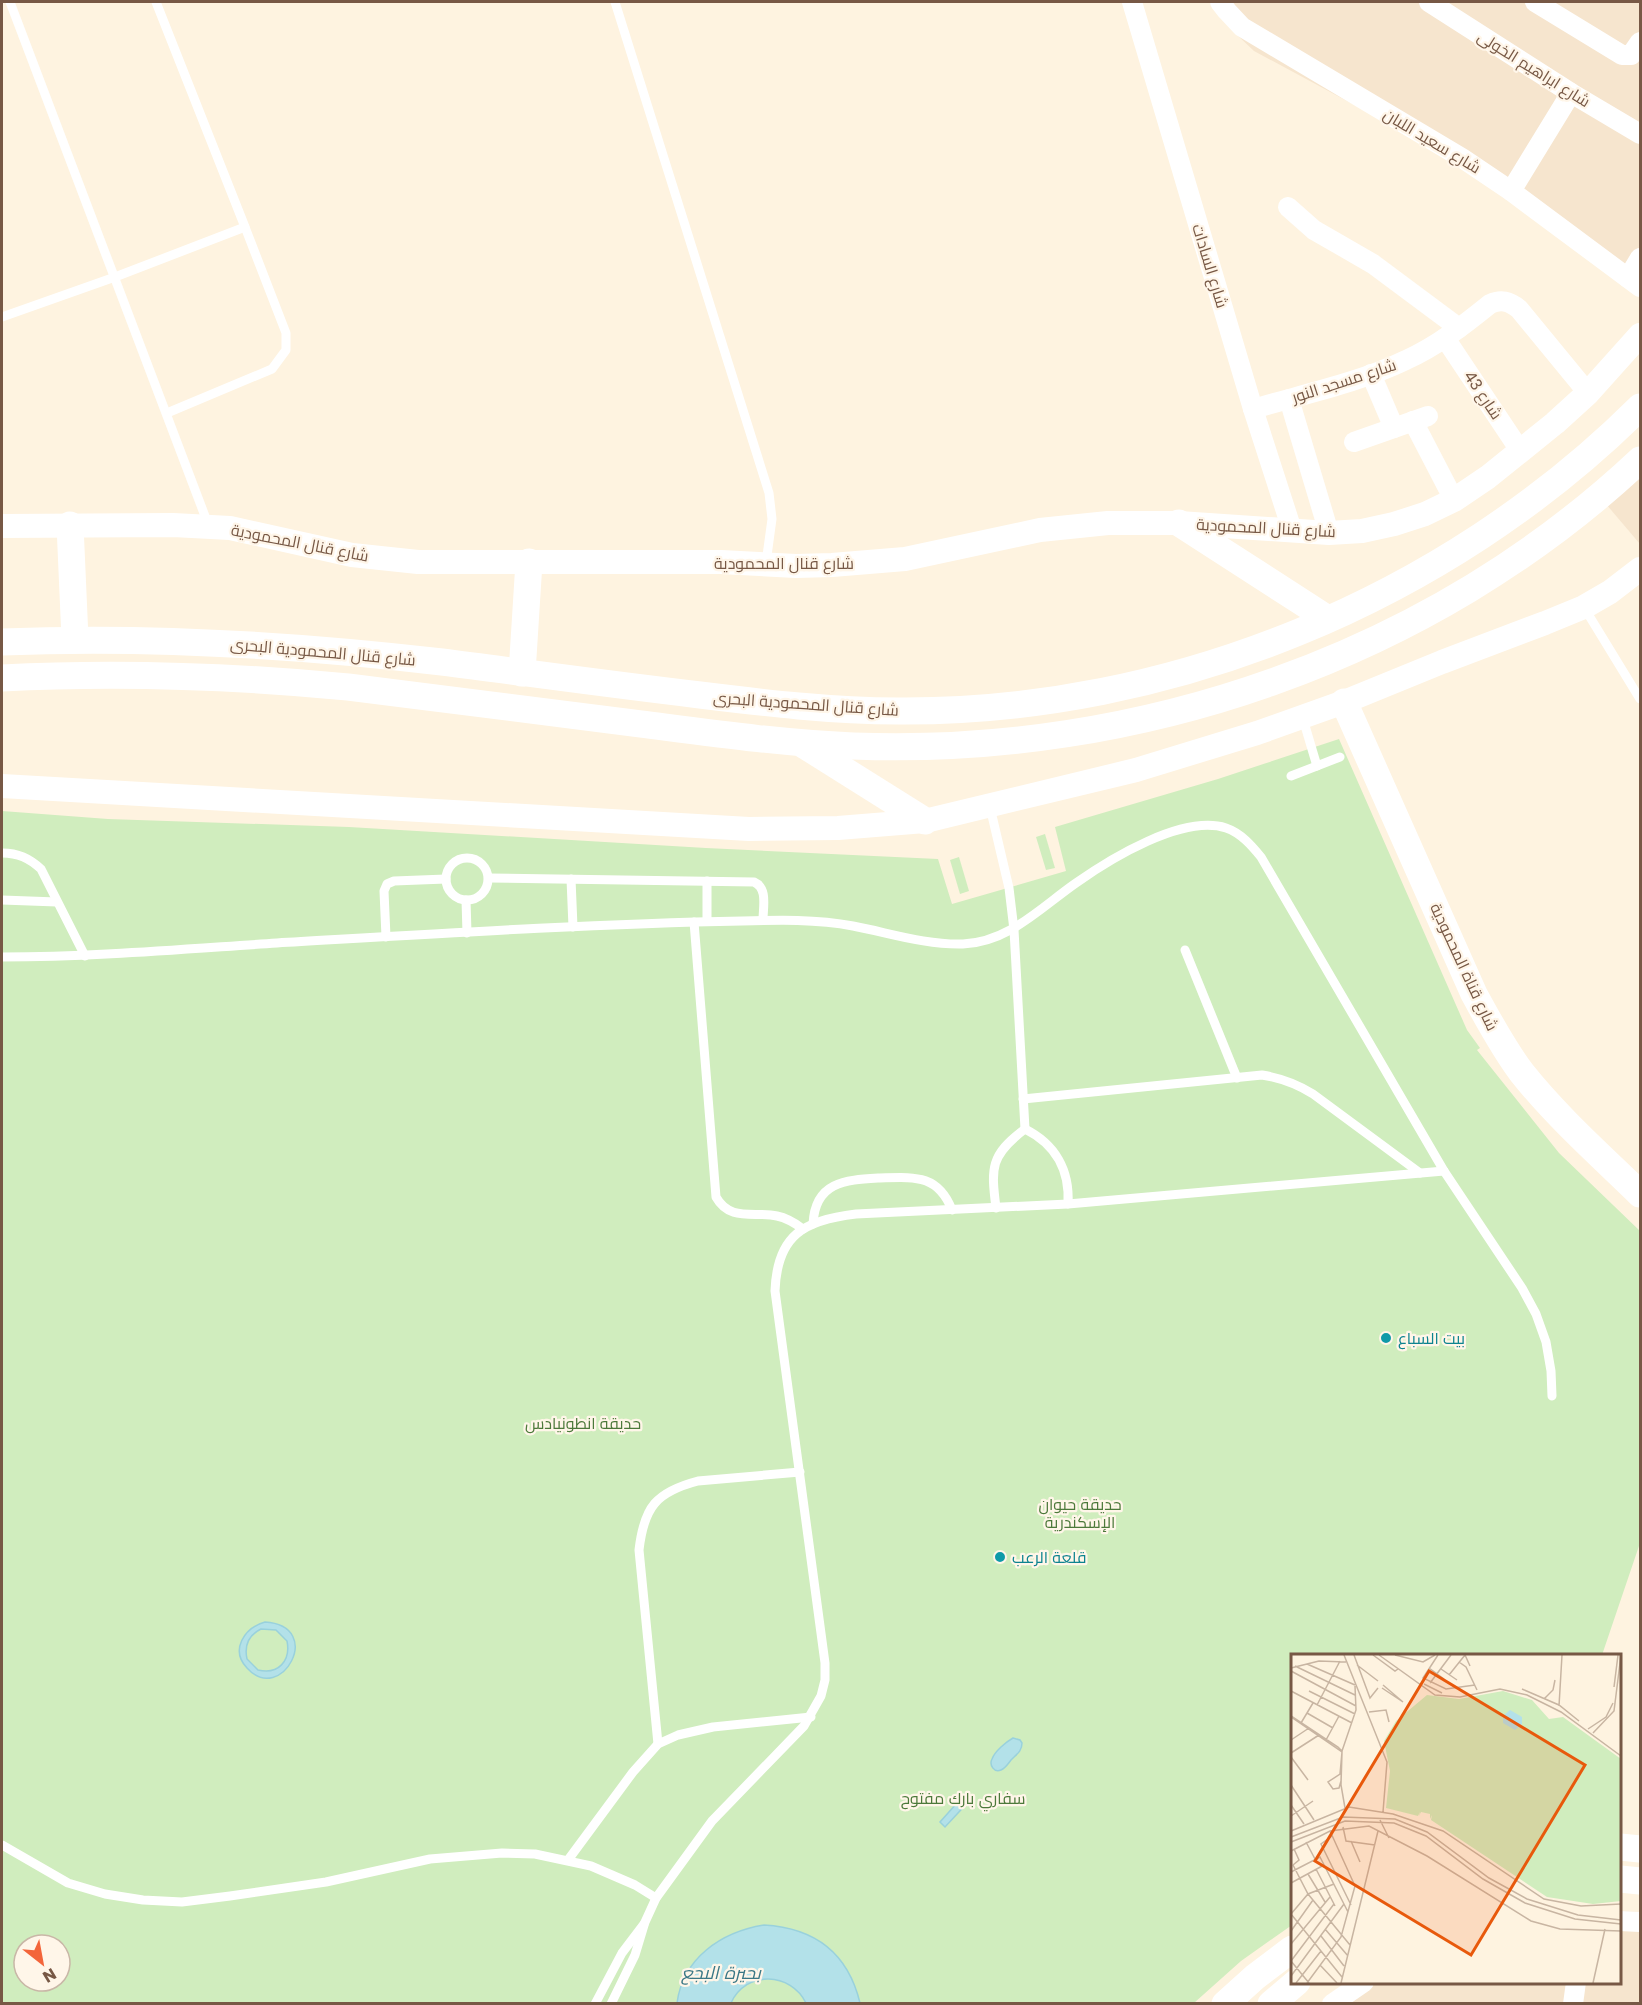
<svg xmlns="http://www.w3.org/2000/svg" width="1642" height="2005" viewBox="0 0 1642 2005" font-family="Poppins,Cairo,sans-serif">
<rect width="100%" height="100%" fill="#fef3e0"/>
<!-- residential -->
<g fill="#f6e5ce">
<path d="M 1209,2 L 1640,2 L 1640,293 L 1460,162 L 1254,51 L 1234,32 Z"/>
<path d="M 1640,470 L 1640,544 L 1606,504 Z"/>
<path d="M 1620,1911 L 1640,1912 L 1640,2003 L 1323,2004 L 1352,1983 L 1620,1982 Z"/>
</g>
<!-- green -->
<g fill="#d0edbe" fill-rule="evenodd">
<path d="M 1339,739 L 1467,1030 L 1480,1048 L 1477,1050 L 1559,1153 L 1640,1231 L 1640,1543 L 1602,1655 L 1292,1656 L 1292,1925 L 1241,1961 L 1194,2003 L 2,2003 L 2,811 L 108,819 L 349,827 L 706,848 L 938,859 L 952,904 L 1066,871 L 1055,827 L 1218,779 ZM 24,1945 L 60,1945 L 60,1981 L 24,1981 Z"/>
<path d="M 1045,834 L 1055,868 L 1046,870 L 1036,837 Z"/>
<path d="M 959,857 L 969,891 L 960,894 L 950,860 Z"/>
</g>
<!-- water -->
<g fill="#b3e1e9" stroke="#99d1dc" stroke-width="1.5" fill-rule="evenodd">
<path d="M 265,1622 C 326,1626 281,1706 247,1668 C 230,1650 244,1628 265,1622 ZM 261,1629 L 276,1630 L 287,1641 C 291,1661 278,1675 258,1670 L 247,1659 C 244,1645 249,1635 261,1629 Z"/>
<path d="M 1013,1738 L 1020,1740 L 1022,1743 C 1022,1751 1017,1754 1012,1759 C 1009,1762 1006,1768 1001,1770 C 994,1773 989,1765 992,1759 C 995,1751 1006,1742 1013,1738 Z"/>
<path d="M 965,1794 L 971,1799 L 945,1827 L 940,1822 Z"/>
<path d="M 764,1925 C 815,1928 848,1953 860,2003 L 806,2003 C 791,1972 746,1970 731,2003 L 677,2003 C 683,1958 721,1932 764,1925 Z"/>
</g>
<g fill="none" stroke-linecap="round" stroke-linejoin="round">
<!-- service -->
<g stroke="#fff" stroke-width="9">
<path d="M 10,2 L 208,524"/>
<path d="M 615,2 L 769,493 L 772,519 L 766,563"/>
<path d="M 2,317 L 115,277 L 245,227 L 156,2"/>
<path d="M 167,413 L 272,369 L 286,350 L 286,333 L 245,227"/>
<path d="M 1585,609 L 1640,699"/>
<path d="M 1303,719 L 1317,766"/>
<path d="M 1291,776 L 1340,757"/>
<path d="M 990,807 L 1009,888 L 1014,930 L 1025,1129"/>
<path d="M 2,853 C 18,853 29,858 41,869 L 85,956"/>
<circle cx="467" cy="879" r="21"/>
<path d="M 489,878 L 754,882 C 768,888 763,907 763,920"/>
<path d="M 571,879 L 573,927"/>
<path d="M 2,900 L 57,902"/>
<path d="M 466,900 L 467,933"/>
<path d="M 707,921 L 707,881"/>
<path d="M 694,922 L 716,1197 C 730,1222 754,1211 777,1216 C 787,1218 795,1223 803,1229"/>
<path d="M 386,937 L 384,891 L 387,884 L 394,881 L 446,879"/>
<path d="M 1185,950 L 1237,1078"/>
<path d="M 2,957 C 93,957 185,949 277,943 C 432,934 587,924 742,921 C 779,920 816,919 853,926 C 890,933 925,945 963,944 C 1009,942 1040,908 1076,883 C 1110,859 1183,814 1226,828 C 1241,833 1252,846 1261,857 L 1444,1171 L 1522,1288 L 1536,1314 L 1546,1342 L 1551,1371 L 1552,1396"/>
<path d="M 1023,1099 L 1262,1075 C 1281,1078 1297,1084 1313,1094 L 1420,1173"/>
<path d="M 1025,1129 C 1055,1144 1070,1170 1068,1204"/>
<path d="M 996,1208 C 991,1168 990,1155 1025,1129"/>
<path d="M 813,1224 C 815,1181 846,1180 880,1178 C 914,1177 938,1174 952,1210"/>
<path d="M 658,1744 L 639,1550 C 644,1507 656,1492 698,1481 L 800,1472"/>
<path d="M 2,1845 L 68,1883 L 105,1894 L 143,1900 L 182,1902 L 230,1896 L 326,1882 L 430,1859 L 502,1853 L 535,1854 L 591,1866 L 635,1885 L 656,1898"/>
<path d="M 568,1860 L 633,1772 L 658,1744 L 678,1735 L 713,1727 L 811,1717"/>
<path d="M 595,2004 L 622,1953 L 644,1924"/>
<path d="M 611,2004 L 635,1955 L 645,1922 L 656,1898 L 712,1821 L 804,1726 L 821,1696 L 825,1680 L 825,1663 L 775,1291 C 777,1235 804,1220 856,1214 L 1068,1204 L 1444,1171"/>
</g>
<!-- minor -->
<g stroke="#fff" stroke-width="20">
<path d="M 1132,2 L 1253,409 L 1292,530"/>
<path d="M 1220,2 L 1227,11 L 1242,27 L 1462,158 L 1511,191 L 1640,287"/>
<path d="M 1429,2 L 1571,93 L 1640,134"/>
<path d="M 1535,2 L 1622,55 L 1631,55 L 1640,42"/>
<path d="M 1511,191 L 1571,93"/>
<path d="M 1288,207 L 1314,230 L 1373,264 L 1459,328"/>
<path d="M 1628,278 L 1640,258"/>
<path d="M 1445,338 L 1521,452"/>
<path d="M 1371,374 L 1394,428"/>
<path d="M 1289,399 L 1329,533"/>
<path d="M 1253,409 C 1304,394 1358,383 1406,360 C 1437,346 1464,325 1490,304 C 1501,299 1509,301 1519,309 L 1588,393"/>
<path d="M 1413,421 L 1454,500"/>
<path d="M 1354,442 L 1428,416"/>
<path d="M 1620,1921 L 1640,1922"/>
<path d="M 1332,2004 L 1364,1982"/>
<path d="M 1573,2004 L 1576,1982"/>
</g>
<!-- tertiary -->
<g stroke="#fff" stroke-width="24">
<path d="M 2,526 L 173,525 L 230,528 L 352,555 L 418,562 L 721,562 L 796,566 L 832,565 L 905,559 L 1040,530 L 1108,523 L 1179,523 L 1329,533 L 1362,531 L 1394,524 L 1425,514 L 1454,500 L 1488,477 L 1555,423 L 1588,393 L 1640,335"/>
<path d="M 2,786 L 749,829 L 838,828 L 925,821 L 1136,770 L 1257,733 L 1344,702 L 1442,662 L 1545,623 L 1584,607 L 1610,592 L 1640,569"/>
</g>
<!-- secondary -->
<g stroke="#fff" stroke-width="27">
<path d="M 1179,523 L 1328,619"/>
<path d="M 70,525 L 75,639"/>
<path d="M 2,642 C 149,636 296,645 442,662 C 528,673 614,685 700,695 C 765,703 832,711 898,711 C 1171,713 1446,600 1640,407"/>
<path d="M 522,673 L 529,562"/>
<path d="M 2,678 C 117,672 233,676 348,687 C 445,699 543,711 641,724 C 711,733 782,743 853,746 C 1139,757 1430,657 1640,460"/>
<path d="M 1344,702 L 1474,994 C 1489,1021 1503,1048 1522,1073 C 1557,1117 1600,1155 1640,1194"/>
<path d="M 804,745 L 925,821"/>
<path d="M 1620,1847 L 1640,1849"/>
<path d="M 1620,1879 L 1640,1881"/>
<path d="M 1225,2004 L 1255,1977 L 1292,1949"/>
<path d="M 1271,2004 L 1297,1982"/>
</g>
</g>
<!-- markers -->
<g fill="#0f9aa8" stroke="#fff6e9" stroke-width="2">
<circle cx="1386" cy="1338" r="6"/>
<circle cx="1000" cy="1557" r="6"/>
</g>
<g text-anchor="middle" dominant-baseline="central" stroke-width="4.5" stroke-linejoin="round" paint-order="stroke">
<!-- street labels -->
<g font-size="16" fill="#775845" stroke="#fff6e9">
<text transform="translate(1534 69) rotate(32)">شارع ابراهيم الخولى</text>
<text transform="translate(1432 141) rotate(31)">شارع سعيد اللبان</text>
<text transform="translate(1210 266) rotate(73)">شارع السادات</text>
<text transform="translate(1344 381) rotate(-18)">شارع مسجد النور</text>
<text transform="translate(1483 395) rotate(56)">شارع 43</text>
<text transform="translate(1266 528) rotate(3)">شارع قنال المحمودية</text>
<text transform="translate(300 543) rotate(11)">شارع قنال المحمودية</text>
<text x="784" y="563">شارع قنال المحمودية</text>
<text transform="translate(323 652) rotate(5)">شارع قنال المحمودية البحرى</text>
<text transform="translate(806 704) rotate(4)">شارع قنال المحمودية البحرى</text>
<text transform="translate(1464 967) rotate(65)">شارع قناة المحمودية</text>
</g>
<!-- culture labels -->
<g font-size="16" fill="#0d838f" stroke="#fff6e9" text-anchor="start">
<text x="1398" y="1338">بيت السباع</text>
<text x="1012" y="1557">قلعة الرعب</text>
</g>
<!-- park labels -->
<g font-size="16" fill="#4c793a" stroke="#fff6e9">
<text x="583" y="1423">حديقة انطونيادس</text>
<text x="1080" y="1504">حديقة حيوان<tspan x="1080" dy="18">الإسكندرية</tspan></text>
<text x="963" y="1798">سفاري بارك مفتوح</text>
</g>
<!-- water labels -->
<g font-size="18" font-style="italic" fill="#3b7886" stroke="#fff6e9">
<text x="721" y="1972">بحيرة البجع</text>
</g>
</g>
<!-- overview -->
<g transform="translate(1291 1654)">
<rect width="330" height="330" fill="#fef3e0"/>
<path d="M 212,37 L 241,46 L 258,65 L 272,63 L 330,105 L 330,247 L 302,250 L 256,243 L 140,166 L 141,161 L 139,165 L 139,160 L 130,158 L 128,162 L 129,158 L 127,162 L 95,154 L 99,117 L 93,87 L 105,67 L 136,41 L 168,45 Z" fill="#d0edbe"/>
<path d="M 219,56 L 231,63 L 231,70 L 224,76 L 212,69 L 212,62 Z" fill="#b3e1e9"/>
<path fill="none" stroke="#c8b5a2" stroke-width="1.5" d="M 53,1 L 96,108 L 92,158M 63,1 L 79,44 L 87,34M 82,1 L 104,17 L 107,15M 88,1 L 144,41 L 169,43 L 209,35 L 236,41 L 270,58 L 330,102M 104,1 L 132,8 L 144,1M 147,1 L 132,24 L 155,35 L 184,31M 168,8 L 175,13 L 186,36M 16,10 L 64,31M 66,11 L 87,27M 4,12 L 64,41M 0,14 L 28,7 L 55,8M 138,14 L 153,25M 150,15 L 166,26M 0,17 L 65,52M 158,21 L 174,1 L 179,12M 139,29 L 160,1M 133,30 L 151,39M 323,33 L 327,1M 91,34 L 112,48 L 92,31M 231,35 L 268,51 L 288,67M 0,37 L 61,69M 18,37 L 64,60M 253,45 L 262,36 L 264,26M 26,51 L 49,7M 268,52 L 271,1M 78,58 L 95,56 L 98,68M 16,59 L 42,74M 0,62 L 47,93 L 51,97 L 50,127 L 48,134 L 42,135 L 37,128 L 49,120 L 51,98 L 0,63M 0,63 L 51,98 L 50,131 L 54,154M 10,69 L 22,49M 297,75 L 315,63 L 322,49M 302,79 L 323,57 L 330,1M 0,86 L 18,74M 35,86 L 48,62M 51,97 L 65,56 L 64,32M 0,99 L 28,81M 0,103 L 17,126M 0,131 L 23,166M 0,151 L 13,170M 0,162 L 22,147M 89,166 L 98,184M 52,173 L 55,187 L 84,191M 0,177 L 58,153 L 102,160 L 152,177 L 253,245 L 290,252 L 330,250M 41,182 L 30,190 L 60,251M 0,183 L 52,163 L 104,165 L 136,178 L 198,224 L 236,245 L 287,261 L 330,266M 60,187 L 69,208M 0,188 L 54,167 L 103,169 L 135,182 L 192,225 L 234,249 L 284,265 L 330,270M 15,188 L 24,205M 0,197 L 39,177 L 78,172 L 136,202 L 240,267 L 269,275 L 330,277M 2,211 L 17,240 L 59,291M 2,211 L 8,206 L 3,195M 25,215 L 44,252M 0,218 L 29,203 L 57,258M 17,220 L 34,248M 0,229 L 33,211M 0,260 L 51,323M 0,260 L 17,240 L 43,230M 34,275 L 57,302M 0,277 L 22,246M 30,282 L 53,312M 0,290 L 39,243M 0,307 L 43,250M 0,307 L 18,329M 29,311 L 46,329M 0,322 L 53,250M 5,329 L 30,297M 16,329 L 50,283 L 64,232 L 39,177M 50,329 L 87,177M 302,329 L 314,275"/>
<path fill="#e8590c" fill-opacity="0.15" stroke="#e8590c" stroke-width="3" d="M 138,17 L 294,111 L 180,301 L 24,207 Z"/>
<rect width="330" height="330" fill="none" stroke="#775845" stroke-width="3"/>
</g>
<!-- border -->
<rect width="1642" height="2005" fill="none" stroke="#775845" stroke-width="6"/>
<!-- north arrow -->
<g transform="translate(42 1963) rotate(149)"><circle r="28" fill="#fff6e9" stroke="#c9b7a7" stroke-width="1.5"/>
<path d="M0-4.5L10 22L0 15L-10 22Z" fill="#f3653a"/>
<text y="-9" font-size="16" font-weight="bold" text-anchor="middle" fill="#775845">N</text>
</g>
</svg>
